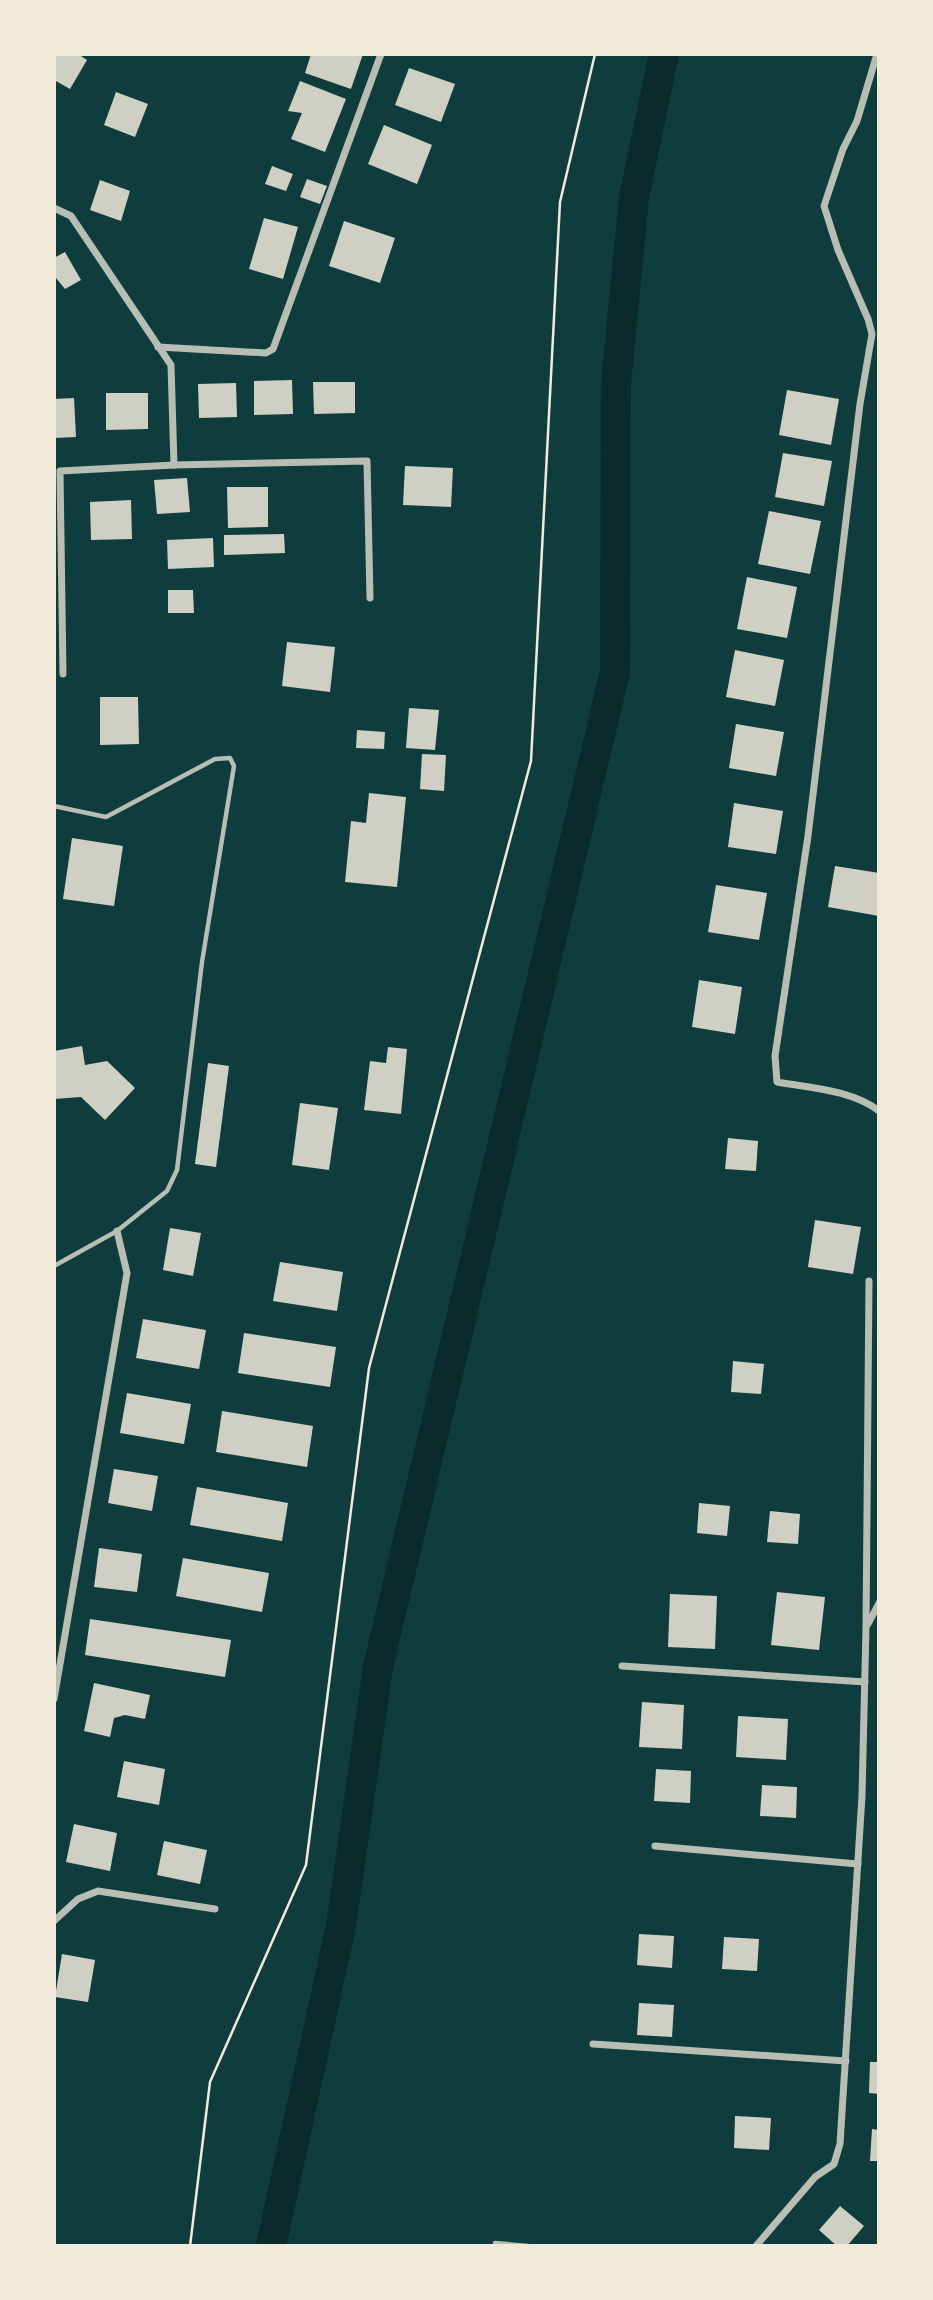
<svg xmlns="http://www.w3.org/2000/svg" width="933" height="2300" viewBox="0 0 933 2300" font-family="Roboto,sans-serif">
<rect width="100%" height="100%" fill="#0f3d3e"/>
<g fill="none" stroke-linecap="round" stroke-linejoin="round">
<!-- river -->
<path stroke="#0a2a2b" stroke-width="30" d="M 271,2246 L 341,1926 L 378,1667 L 615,672 L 616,384 L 634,197 L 664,54"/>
</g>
<!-- building -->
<g fill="#cfcfc3">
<path d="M 54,54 L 78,54 L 87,60 L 70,89 L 54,80 Z"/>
<path d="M 311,54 L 363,54 L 351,89 L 305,73 Z"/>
<path d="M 409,68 L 455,84 L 441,122 L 395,105 Z"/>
<path d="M 300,81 L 346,99 L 325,152 L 291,139 L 302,113 L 288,111 Z"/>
<path d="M 116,92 L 148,104 L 135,137 L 104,125 Z"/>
<path d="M 384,125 L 432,145 L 417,184 L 368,164 Z"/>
<path d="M 272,166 L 293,174 L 286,191 L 265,184 Z"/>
<path d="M 307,179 L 327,186 L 320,204 L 300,197 Z"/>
<path d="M 100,180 L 130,191 L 121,221 L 90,210 Z"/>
<path d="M 264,218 L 298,227 L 283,279 L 249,269 Z"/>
<path d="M 344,221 L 395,238 L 380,283 L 329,266 Z"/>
<path d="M 65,252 L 81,280 L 65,289 L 56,278 L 54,279 L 54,258 Z"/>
<path d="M 292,380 L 293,414 L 254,415 L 254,381 Z"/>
<path d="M 313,382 L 355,382 L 355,413 L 314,414 Z"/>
<path d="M 236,383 L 237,417 L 199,418 L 198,384 Z"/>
<path d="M 787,390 L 839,399 L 831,445 L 779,435 Z"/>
<path d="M 106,393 L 148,393 L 148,429 L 106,430 Z"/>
<path d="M 74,398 L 76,437 L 54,438 L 54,399 Z"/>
<path d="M 783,453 L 832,461 L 824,506 L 775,497 Z"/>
<path d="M 405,466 L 453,468 L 451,507 L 403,505 Z"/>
<path d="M 187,478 L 190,512 L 157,514 L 154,480 Z"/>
<path d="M 227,487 L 268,487 L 268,527 L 228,528 Z"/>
<path d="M 131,500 L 132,539 L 91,540 L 90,502 Z"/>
<path d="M 769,511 L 821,521 L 810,574 L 758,564 Z"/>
<path d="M 284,534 L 285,553 L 224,555 L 224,535 Z"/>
<path d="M 213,538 L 214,567 L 168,569 L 167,540 Z"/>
<path d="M 747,577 L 797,587 L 787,638 L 737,629 Z"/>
<path d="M 168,590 L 193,590 L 194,613 L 168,613 Z"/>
<path d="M 287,642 L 335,647 L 330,692 L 282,686 Z"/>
<path d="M 735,650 L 784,660 L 775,706 L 726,697 Z"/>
<path d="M 100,697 L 138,697 L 139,744 L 100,745 Z"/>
<path d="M 409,708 L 439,710 L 435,750 L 406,748 Z"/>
<path d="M 736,724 L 784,732 L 776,776 L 729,768 Z"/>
<path d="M 357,730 L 385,732 L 384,749 L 356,748 Z"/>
<path d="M 422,754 L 446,755 L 444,791 L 420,789 Z"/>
<path d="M 369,793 L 406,797 L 397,887 L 345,882 L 351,821 L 366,823 Z"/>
<path d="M 734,803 L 783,811 L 776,854 L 728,847 Z"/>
<path d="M 72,838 L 123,846 L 114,906 L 63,899 Z"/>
<path d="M 835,866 L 879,873 L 879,916 L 828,907 Z"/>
<path d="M 716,885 L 767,893 L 759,940 L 708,932 Z"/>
<path d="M 699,980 L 742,987 L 735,1034 L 692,1027 Z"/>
<path d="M 82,1046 L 85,1065 L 107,1061 L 135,1088 L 105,1120 L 81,1097 L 54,1099 L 54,1051 Z"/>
<path d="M 388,1047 L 407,1049 L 401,1114 L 364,1110 L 370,1061 L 386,1063 Z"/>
<path d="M 208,1063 L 229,1066 L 216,1167 L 195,1164 Z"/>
<path d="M 300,1103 L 338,1108 L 329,1170 L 292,1165 Z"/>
<path d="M 728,1138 L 758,1141 L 756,1171 L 725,1169 Z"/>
<path d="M 815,1220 L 861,1227 L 853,1274 L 808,1267 Z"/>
<path d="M 170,1228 L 201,1233 L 193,1276 L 163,1270 Z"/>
<path d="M 280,1262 L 343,1272 L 337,1311 L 273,1301 Z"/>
<path d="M 143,1319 L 206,1330 L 199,1369 L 136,1358 Z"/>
<path d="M 244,1333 L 336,1347 L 330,1387 L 238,1373 Z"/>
<path d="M 733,1361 L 764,1364 L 761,1394 L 731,1392 Z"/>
<path d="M 127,1393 L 191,1404 L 184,1444 L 120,1433 Z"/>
<path d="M 222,1411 L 313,1426 L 307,1467 L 216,1452 Z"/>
<path d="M 114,1469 L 158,1476 L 152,1511 L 108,1503 Z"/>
<path d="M 197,1487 L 288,1503 L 282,1541 L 190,1525 Z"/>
<path d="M 699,1503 L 730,1506 L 727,1536 L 697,1533 Z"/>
<path d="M 770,1511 L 800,1514 L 798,1544 L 767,1542 Z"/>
<path d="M 99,1548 L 142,1554 L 137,1592 L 94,1587 Z"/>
<path d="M 183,1558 L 269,1573 L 262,1612 L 176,1596 Z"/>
<path d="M 777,1592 L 825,1597 L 819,1650 L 771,1645 Z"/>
<path d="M 670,1594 L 717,1596 L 715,1649 L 668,1647 Z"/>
<path d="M 90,1619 L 231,1640 L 225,1677 L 85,1655 Z"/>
<path d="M 94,1683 L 150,1695 L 145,1719 L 125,1715 L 114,1718 L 110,1737 L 84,1731 Z"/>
<path d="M 642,1702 L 684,1705 L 682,1749 L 639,1747 Z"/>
<path d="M 738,1716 L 788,1719 L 786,1760 L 736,1757 Z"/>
<path d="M 124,1761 L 165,1769 L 159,1805 L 117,1797 Z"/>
<path d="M 656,1769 L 691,1771 L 690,1803 L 654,1801 Z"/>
<path d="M 762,1785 L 797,1787 L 796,1818 L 760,1816 Z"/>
<path d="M 74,1824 L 117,1833 L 110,1871 L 66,1862 Z"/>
<path d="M 164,1841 L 207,1850 L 200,1884 L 157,1875 Z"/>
<path d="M 639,1934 L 674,1936 L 672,1968 L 637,1965 Z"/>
<path d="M 724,1937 L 759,1939 L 757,1971 L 722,1969 Z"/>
<path d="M 62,1954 L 95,1960 L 88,2002 L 55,1997 Z"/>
<path d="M 639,2003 L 674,2005 L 672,2037 L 637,2035 Z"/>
<path d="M 870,2062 L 879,2062 L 879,2094 L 869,2093 Z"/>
<path d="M 735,2116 L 771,2118 L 769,2150 L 734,2148 Z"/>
<path d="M 872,2129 L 879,2130 L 879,2161 L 870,2161 Z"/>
<path d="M 840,2206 L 864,2226 L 847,2246 L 837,2246 L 819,2230 Z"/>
</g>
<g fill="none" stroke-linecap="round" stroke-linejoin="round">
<!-- path -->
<path stroke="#f1e9da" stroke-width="2.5" d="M 190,2246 L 210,2082 L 306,1865 L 369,1368 L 531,761 L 560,202 L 595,54"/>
<!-- service -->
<g stroke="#b8beb3" stroke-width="4.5">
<path d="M 54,806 L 106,817 L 215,759 L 230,758 L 234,766 L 202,962 L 177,1170 L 167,1191 L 117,1231 L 54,1266"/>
<path d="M 495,2243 L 528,2246"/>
</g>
<!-- minor -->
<g stroke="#b8beb3" stroke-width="7">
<path d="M 877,54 L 857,121 L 843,149 L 824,206 L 838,250 L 868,319 L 872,334 L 860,404 L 808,836 L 775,1056 L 777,1082 C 810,1088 852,1090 879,1111"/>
<path d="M 54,208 L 71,216 L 171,365 L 174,465 L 367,461 L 370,598"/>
<path d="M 158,347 L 266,353 L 273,349 L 381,54"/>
<path d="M 63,674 L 60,471 L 174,465"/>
<path d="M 868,1624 L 879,1603"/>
<path d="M 622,1666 L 865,1682"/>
<path d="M 54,1699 L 127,1273 L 117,1231"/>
<path d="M 655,1846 L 858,1864"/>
<path d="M 54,1921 L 78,1899 L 98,1891 L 215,1909"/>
<path d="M 593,2044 L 846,2061"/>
<path d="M 756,2246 L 815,2177 L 834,2164 L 840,2144 L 862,1796 L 866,1627 L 869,1281"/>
</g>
</g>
<!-- border -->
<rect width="933" height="2300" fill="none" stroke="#f1e9da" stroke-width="112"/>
</svg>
